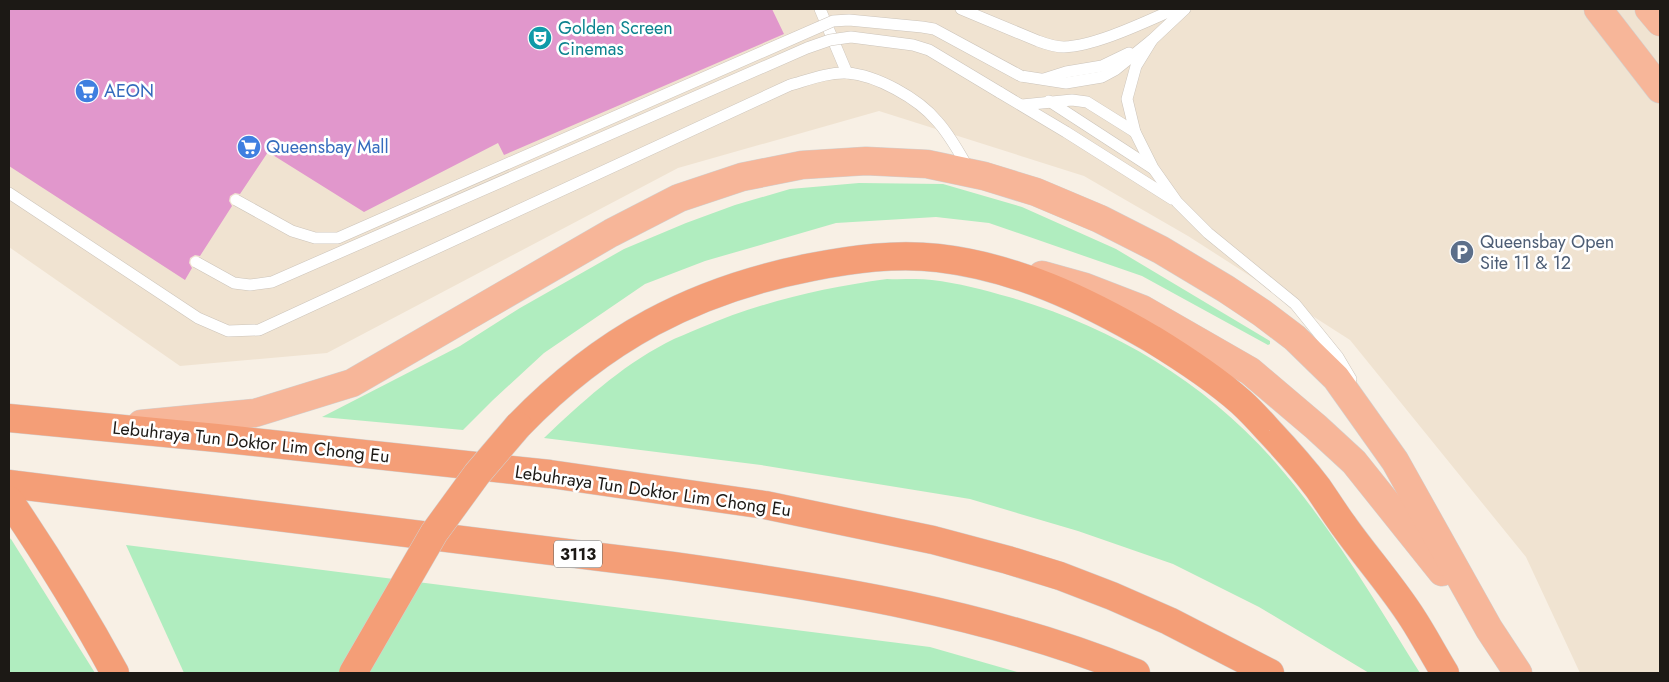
<svg xmlns="http://www.w3.org/2000/svg" width="1669" height="682" viewBox="0 0 1669 682" font-family="Jost,sans-serif">
<rect width="100%" height="100%" fill="#f8f0e5"/>
<!-- built -->
<path fill="#f0e3d1" d="M 9,9 L 1660,9 L 1660,673 L 1580,673 L 1526,557 L 1350,340 L 1188,236 L 1084,176 L 879,111 L 678,168 L 327,353 L 180,366 L 9,247 Z"/>
<!-- green -->
<g fill="#b0edbf">
<path d="M 859,183 L 943,184 L 1022,207 L 1116,249 L 1270,341 L 1270,344 L 1268,345 L 1142,276 L 989,223 L 936,217 L 836,223 L 705,261 L 645,284 L 544,353 L 493,400 L 463,430 L 322,417 L 460,346 L 520,308 L 624,249 L 686,223 L 735,205 L 790,189 Z"/>
<path d="M 887,279 C 902,280 917,278 932,280 C 958,283 984,290 1009,297 C 1112,327 1204,381 1275,462 C 1331,526 1375,601 1420,673 L 1369,673 L 1259,607 L 1173,564 L 1078,531 L 970,499 L 761,465 L 544,438 C 581,403 620,367 666,343 C 677,337 689,333 700,328 C 761,302 821,288 887,279 Z"/>
<path d="M 9,538 L 11,539 L 95,673 L 9,673 Z"/>
<path d="M 126,545 L 930,647 L 1021,673 L 184,673 Z"/>
</g>
<!-- building -->
<path fill="#e197cc" d="M 9,9 L 772,9 L 784,34 L 504,155 L 498,143 L 364,212 L 268,152 L 240,194 L 235,193 L 230,196 L 229,201 L 232,206 L 200,256 L 195,255 L 190,258 L 189,263 L 192,268 L 185,280 L 9,166 Z"/>
<g fill="none" stroke-linecap="round" stroke-linejoin="round">
<!-- service casing -->
<g stroke="#ccc4ba" stroke-width="12">
<g id="service">
<path d="M 820,9 L 847,73"/>
<path d="M 961,9 L 1038,41 C 1046,44 1055,47 1064,47 C 1096,46 1145,22 1175,9"/>
<path d="M 1152,40 L 1136,66 L 1127,99 L 1135,132 L 1153,168 L 1177,202 L 1208,233 L 1295,304 L 1338,357 L 1351,379"/>
<path d="M 1021,76 L 1066,83 L 1102,77 L 1115,70 L 1152,40 L 1185,9"/>
<path d="M 1044,79 L 1066,72 L 1102,66 L 1129,53"/>
<path d="M 999,92 L 1066,132 L 1172,199"/>
<path d="M 1049,101 L 1152,168"/>
<path d="M 1022,105 L 1072,100 L 1087,102 L 1135,132"/>
<path d="M 9,193 L 198,318 L 228,331 L 259,330 L 790,85 C 808,80 828,72 847,73 C 876,75 918,98 937,121 C 950,135 959,153 969,169"/>
</g>
</g>
<!-- primary casing -->
<g stroke="#d2d1d0" stroke-width="29">
<g id="primary">
<path d="M 1598,9 L 1660,89"/>
<path d="M 1649,9 L 1660,22"/>
<path d="M 1042,275 L 1085,287 L 1142,309 L 1250,371 L 1316,427 L 1354,462 L 1442,572"/>
<path d="M 141,424 L 255,413 L 352,383 L 611,233 L 679,198 L 742,177 L 802,165 L 866,161 L 927,164 L 984,176 L 1036,192 L 1100,219 L 1161,250 L 1226,289 L 1262,313 L 1295,338 L 1336,378 L 1395,461 L 1489,629 L 1518,673"/>
</g>
</g>
<!-- trunk casing -->
<g stroke="#d2d1d0" stroke-width="29">
<g id="trunk">
<path d="M 9,418 L 217,438 L 550,474 L 765,505 L 933,540 L 1008,560 L 1060,576 L 1112,596 L 1169,621 L 1270,673"/>
<path d="M 518,426 C 602,339 693,290 812,267 C 853,259 896,253 938,258 C 1016,267 1085,300 1152,339 C 1183,358 1214,378 1241,402 C 1251,411 1260,421 1269,431 C 1286,449 1303,468 1318,488 C 1327,501 1335,514 1344,526 C 1366,557 1392,586 1413,619 C 1424,636 1434,655 1445,673"/>
<path d="M 9,484 L 673,566 C 830,588 989,613 1136,673"/>
<path d="M 9,500 C 47,556 83,614 115,673"/>
</g>
</g>
<!-- service -->
<use href="#service" stroke="#fff" stroke-width="11"/>
<!-- primary -->
<use href="#primary" stroke="#f7b699" stroke-width="28"/>
<!-- trunk -->
<use href="#trunk" stroke="#f49e77" stroke-width="28"/>
<!-- service-bridge casing -->
<g stroke="#ccc4ba" stroke-width="12" stroke-linecap="butt">
<g id="service-bridge">
<path d="M 236,200 L 292,231 L 315,238 L 338,238 L 833,21 L 849,20 L 922,27 L 934,29 L 1021,76"/>
<path d="M 196,262 L 234,283 L 250,285 L 272,282 L 807,48 L 830,40 L 851,37 L 913,45 L 929,50 L 999,92"/>
</g>
</g>
<!-- trunk-bridge casing -->
<g stroke="#d2d1d0" stroke-width="29" stroke-linecap="butt">
<path id="trunk-bridge" d="M 353,673 L 434,533 L 477,474 L 518,426"/>
</g>
<!-- service-bridge -->
<use href="#service-bridge" stroke="#fff" stroke-width="11"/>
<!-- trunk-bridge -->
<use href="#trunk-bridge" stroke="#f49e77" stroke-width="28"/>
</g>
<!-- icons -->
<defs>
<g id="theatre-disc" transform="scale(1.25)"><circle r="9.5" fill="#0f9aa8" stroke="#fff"/><path d="M-5-5.5Q0-4 5-5.5V0Q5 5 0 6Q-5 5-5 0ZM-3.3-2.5H-1v1.5H-3.3ZM1-2.5H3.3v1.5H1ZM-2.8 1Q0 5.5 2.8 1Z" fill="#fff"/></g>
<g id="supermarket-disc" transform="scale(1.25)"><circle r="9.5" fill="#3f7fe0" stroke="#fff"/><path d="M-6-5.5h2.5l.6 2H6L4.5 2H-2.5L-4.4-4H-6ZM-1.5 3.2a1.3 1.3 0 1 0 .1 0ZM3 3.2a1.3 1.3 0 1 0 .1 0Z" fill="#fff"/></g>
<g id="parking-disc" transform="scale(1.25)"><circle r="9.5" fill="#5c6f8a" stroke="#fff"/><path d="M-3.5-5.5H1a3.5 3.5 0 0 1 0 7H-1V5.5H-3.5ZM-1-3.4V-.6H.8a1.4 1.4 0 0 0 0-2.8Z" fill="#fff"/></g>
</defs>
<g fill-rule="evenodd">
<use href="#theatre-disc" x="540" y="38"/>
<use href="#supermarket-disc" x="87" y="91"/>
<use href="#supermarket-disc" x="249" y="147"/>
<use href="#parking-disc" x="1462" y="252"/>
</g>
<g text-anchor="middle" dominant-baseline="central" stroke-width="5" stroke-linejoin="round" paint-order="stroke">
<!-- shield labels -->
<rect fill="#fff" stroke="#605e5b" stroke-width="1" x="554" y="540.5" width="48" height="27" rx="4"/>
<g font-size="16" font-weight="bold" fill="#1c1915">
<text x="578" y="554">3113</text>
</g>
<!-- culture labels -->
<g font-size="18" fill="#0d838f" stroke="#fff" text-anchor="start">
<text x="558" y="28">Golden Screen<tspan x="558" dy="21">Cinemas</tspan></text>
</g>
<!-- shop labels -->
<g font-size="18" fill="#366cbe" stroke="#fff" text-anchor="start">
<text x="104" y="91">AEON</text>
<text x="266" y="147">Queensbay Mall</text>
</g>
<!-- service labels -->
<g font-size="18" fill="#4e5e75" stroke="#fff" text-anchor="start">
<text x="1480" y="242">Queensbay Open<tspan x="1480" dy="21">Site 11 &amp; 12</tspan></text>
</g>
<!-- street labels -->
<g font-size="18" fill="#1c1915" stroke="#fff">
<text transform="translate(251 442) rotate(6)">Lebuhraya Tun Doktor Lim Chong Eu</text>
<text transform="translate(653 491) rotate(8)">Lebuhraya Tun Doktor Lim Chong Eu</text>
</g>
</g>
<!-- border -->
<rect width="1669" height="682" fill="none" stroke="#1c1915" stroke-width="20"/>
</svg>
